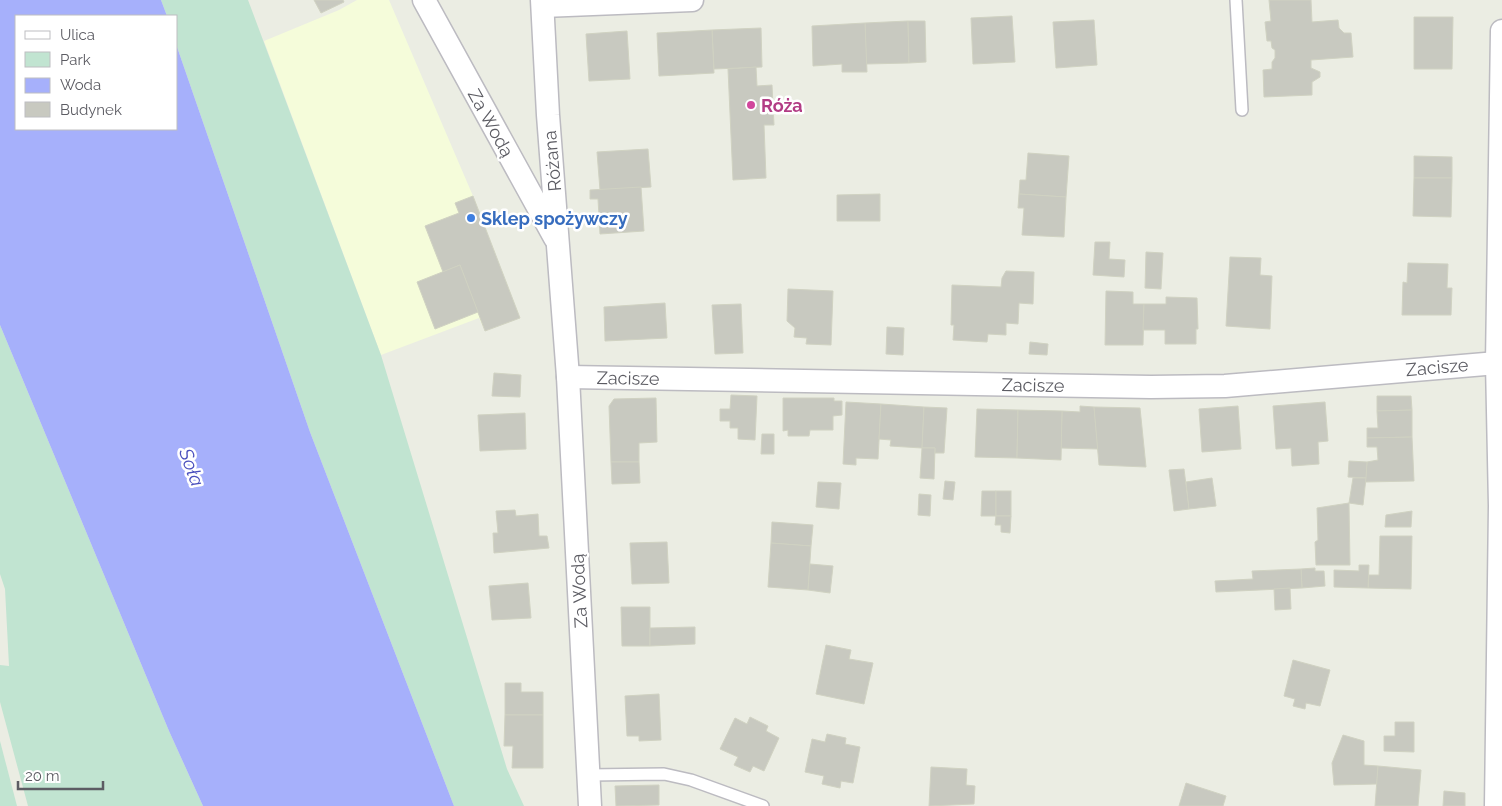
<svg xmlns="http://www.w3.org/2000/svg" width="1502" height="806" viewBox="0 0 1502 806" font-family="Raleway,sans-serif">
<rect width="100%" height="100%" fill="#ebede3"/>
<!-- commercial -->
<path fill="#f5fcda" d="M 357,0 L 389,0 L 473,196 L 520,318 L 485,331 L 479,318 L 381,355 L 264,41 L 339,10 Z"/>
<!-- green -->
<g fill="#c1e4d1">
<path d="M 161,0 L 248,0 L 381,355 L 507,769 L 524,806 L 454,806 L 310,432 L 176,44 L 176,16 L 167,16 Z"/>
<path d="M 0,325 L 169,731 L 203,806 L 28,806 L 0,702 L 0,665 L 9,666 L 5,589 L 0,574 Z"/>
<path d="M 0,741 L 17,806 L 0,806 Z"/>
</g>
<!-- water -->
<path fill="#a6b0fb" d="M 0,0 L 161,0 L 167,16 L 16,16 L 16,129 L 176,129 L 176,44 L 310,432 L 454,806 L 203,806 L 169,731 L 0,325 Z"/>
<!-- building -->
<g fill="#c8c9c0" stroke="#d0d2c2">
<path d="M 314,0 L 343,0 L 344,2 L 321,13 Z"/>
<path d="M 1269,0 L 1311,0 L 1312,22 L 1338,20 L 1339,28 L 1344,33 L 1351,33 L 1353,57 L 1311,60 L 1311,68 L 1320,72 L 1320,77 L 1312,82 L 1312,95 L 1264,97 L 1263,70 L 1272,69 L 1272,62 L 1275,58 L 1275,50 L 1272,48 L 1271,41 L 1267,41 L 1265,22 L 1271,21 Z"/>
<path d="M 1012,16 L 1015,62 L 973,64 L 971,18 Z"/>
<path d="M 1414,17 L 1453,17 L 1452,69 L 1414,69 Z"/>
<path d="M 1094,20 L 1097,65 L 1056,68 L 1053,22 Z"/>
<path d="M 908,21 L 909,63 L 866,64 L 865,23 Z"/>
<path d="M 908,21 L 925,21 L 926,62 L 909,63 Z"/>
<path d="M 865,23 L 867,72 L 842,72 L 842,64 L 813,66 L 812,26 Z"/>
<path d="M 761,28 L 762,67 L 714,69 L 712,30 Z"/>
<path d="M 712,30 L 714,73 L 659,76 L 657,33 Z"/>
<path d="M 627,31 L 630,79 L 589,81 L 586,34 Z"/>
<path d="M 756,67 L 757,86 L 772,85 L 774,125 L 764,125 L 766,178 L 733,180 L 728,69 Z"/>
<path d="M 648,149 L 651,187 L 600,190 L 597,152 Z"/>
<path d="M 1028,153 L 1069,156 L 1066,197 L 1019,194 L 1020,180 L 1026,180 Z"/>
<path d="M 1414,156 L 1452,157 L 1452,178 L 1414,178 Z"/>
<path d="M 1414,178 L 1452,178 L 1451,217 L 1413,216 Z"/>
<path d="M 641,187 L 644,231 L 600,234 L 598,199 L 590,199 L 590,190 Z"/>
<path d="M 880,194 L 880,221 L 837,221 L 837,195 Z"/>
<path d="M 1019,194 L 1066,197 L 1064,237 L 1022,235 L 1024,208 L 1018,208 Z"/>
<path d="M 473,196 L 520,318 L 485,331 L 460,265 L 443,272 L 425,226 L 459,213 L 455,203 Z"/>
<path d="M 1095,242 L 1110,242 L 1109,259 L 1125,260 L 1124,277 L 1093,275 Z"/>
<path d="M 1146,252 L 1163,253 L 1161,289 L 1145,288 Z"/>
<path d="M 1230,257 L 1261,258 L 1260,275 L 1272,276 L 1270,329 L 1226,326 Z"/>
<path d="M 1408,263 L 1448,264 L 1447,288 L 1452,288 L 1451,315 L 1402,315 L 1403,282 L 1407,283 Z"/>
<path d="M 460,265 L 478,312 L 435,329 L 417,282 Z"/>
<path d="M 1006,271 L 1034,272 L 1033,304 L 1019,303 L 1018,324 L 1006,323 L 1006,335 L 988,334 L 987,342 L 953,340 L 954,325 L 951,325 L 952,285 L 1001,287 L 1002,278 Z"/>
<path d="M 788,289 L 833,291 L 831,345 L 806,344 L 807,338 L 794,337 L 795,328 L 787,321 Z"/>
<path d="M 1106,291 L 1133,292 L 1133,304 L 1144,304 L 1143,345 L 1105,345 Z"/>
<path d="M 1166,297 L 1197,298 L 1198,329 L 1196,329 L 1196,344 L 1165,344 L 1165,330 L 1143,330 L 1144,304 L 1166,304 Z"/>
<path d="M 665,303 L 667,338 L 605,341 L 604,307 Z"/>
<path d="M 741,304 L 743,353 L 715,354 L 712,305 Z"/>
<path d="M 887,327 L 904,328 L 903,355 L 886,354 Z"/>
<path d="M 1030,342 L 1048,344 L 1047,355 L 1029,354 Z"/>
<path d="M 494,373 L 521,375 L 520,397 L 492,396 Z"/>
<path d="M 731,395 L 757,396 L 755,440 L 738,439 L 738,428 L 730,428 L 730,421 L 720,421 L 720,409 L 730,409 Z"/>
<path d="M 1377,396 L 1411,396 L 1412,410 L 1377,411 Z"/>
<path d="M 656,398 L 657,442 L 639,443 L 639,462 L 611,462 L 609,406 L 614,399 Z"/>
<path d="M 783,398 L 834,398 L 834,401 L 842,401 L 842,415 L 833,416 L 833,430 L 810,430 L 809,436 L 788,436 L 788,430 L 783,431 Z"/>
<path d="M 846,402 L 881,404 L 878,459 L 856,458 L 856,465 L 843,464 Z"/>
<path d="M 1325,402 L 1328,441 L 1318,442 L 1319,464 L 1292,466 L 1291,448 L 1276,449 L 1273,406 Z"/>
<path d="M 881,404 L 924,407 L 922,448 L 890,446 L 891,440 L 879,439 Z"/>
<path d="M 1080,406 L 1094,407 L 1098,449 L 1061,448 L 1062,411 L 1080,412 Z"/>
<path d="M 1238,406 L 1241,449 L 1202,452 L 1199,409 Z"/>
<path d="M 924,407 L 947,408 L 944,453 L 935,453 L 935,448 L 922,448 Z"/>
<path d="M 1094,407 L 1140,408 L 1146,467 L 1099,465 Z"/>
<path d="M 977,409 L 1018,410 L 1017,458 L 975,457 Z"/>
<path d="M 1018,410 L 1062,411 L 1061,460 L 1017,458 Z"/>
<path d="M 1412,410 L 1412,437 L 1367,438 L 1367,428 L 1378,428 L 1377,411 Z"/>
<path d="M 525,413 L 526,449 L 480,451 L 478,415 Z"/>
<path d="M 762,434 L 774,434 L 774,454 L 761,454 Z"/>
<path d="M 1412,437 L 1414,481 L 1365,482 L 1367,462 L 1378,460 L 1377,447 L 1367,447 L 1367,438 Z"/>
<path d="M 922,448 L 935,448 L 934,479 L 920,478 Z"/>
<path d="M 1349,461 L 1367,462 L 1366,478 L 1348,477 Z"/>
<path d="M 611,462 L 639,462 L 640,483 L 612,484 Z"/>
<path d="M 1184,469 L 1189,509 L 1174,511 L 1169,470 Z"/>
<path d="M 1212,478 L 1216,506 L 1189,509 L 1186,482 Z"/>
<path d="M 1353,478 L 1366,478 L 1363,505 L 1349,503 Z"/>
<path d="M 945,481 L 955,482 L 953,500 L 943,499 Z"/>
<path d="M 818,482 L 841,483 L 839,509 L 816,507 Z"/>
<path d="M 982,491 L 996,491 L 996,516 L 981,516 Z"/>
<rect x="996" y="491" width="15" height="25"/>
<path d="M 919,494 L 931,495 L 930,516 L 918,515 Z"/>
<path d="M 1349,503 L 1350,565 L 1316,565 L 1315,542 L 1318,540 L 1317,508 Z"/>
<path d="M 515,510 L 516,516 L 538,514 L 539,536 L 547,536 L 549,548 L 494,553 L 493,533 L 498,533 L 496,511 Z"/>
<path d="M 1412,511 L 1411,527 L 1385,527 L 1386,515 Z"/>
<path d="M 996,516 L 1011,516 L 1010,533 L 1001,532 L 1001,525 L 995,525 Z"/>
<path d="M 772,522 L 813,525 L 811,546 L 771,543 Z"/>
<path d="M 1380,536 L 1412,536 L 1411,589 L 1368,588 L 1369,575 L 1379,575 Z"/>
<path d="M 667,542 L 669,583 L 632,584 L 630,543 Z"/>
<path d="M 771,543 L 811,546 L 808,590 L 768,587 Z"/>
<path d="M 810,564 L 833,566 L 830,593 L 808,590 Z"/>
<path d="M 1359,565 L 1369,565 L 1368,588 L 1334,587 L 1334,570 L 1359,571 Z"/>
<path d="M 1315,568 L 1315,571 L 1324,571 L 1325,586 L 1302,588 L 1301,569 Z"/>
<path d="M 1301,569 L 1302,588 L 1216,592 L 1215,581 L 1253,579 L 1252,571 Z"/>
<path d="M 528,583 L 531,618 L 492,620 L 489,586 Z"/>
<path d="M 1290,588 L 1291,609 L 1275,610 L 1274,589 Z"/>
<path d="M 621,607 L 650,607 L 650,646 L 622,646 Z"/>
<path d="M 695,627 L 695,644 L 650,646 L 650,628 Z"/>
<path d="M 826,645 L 851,650 L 849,659 L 873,663 L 864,704 L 816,694 Z"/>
<path d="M 1293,660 L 1330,670 L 1320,706 L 1306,703 L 1305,709 L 1293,706 L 1295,699 L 1284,696 Z"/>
<path d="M 505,683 L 521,683 L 521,692 L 543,692 L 543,715 L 505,715 Z"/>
<path d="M 659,694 L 661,740 L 639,741 L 639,736 L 627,736 L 625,696 Z"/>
<path d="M 505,715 L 543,715 L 543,768 L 512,768 L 513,746 L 504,746 Z"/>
<path d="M 750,717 L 768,726 L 766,731 L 779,738 L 764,771 L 753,766 L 750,772 L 734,765 L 738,757 L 720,749 L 735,718 L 747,724 Z"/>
<path d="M 1395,722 L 1414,722 L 1414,752 L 1384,751 L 1384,736 L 1395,736 Z"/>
<path d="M 827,734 L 846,738 L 845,744 L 860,747 L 853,783 L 841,781 L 840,788 L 822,784 L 824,776 L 805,772 L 812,739 L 825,742 Z"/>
<path d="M 1343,735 L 1364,741 L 1364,765 L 1378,766 L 1377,784 L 1334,785 L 1332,763 Z"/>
<path d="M 1378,766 L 1421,770 L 1418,806 L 1375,806 Z"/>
<path d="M 931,767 L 967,769 L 966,785 L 975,786 L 974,804 L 929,806 Z"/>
<path d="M 1186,783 L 1226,796 L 1223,806 L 1179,806 Z"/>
<path d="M 659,785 L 659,805 L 616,806 L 615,786 Z"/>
<path d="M 1444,791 L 1465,793 L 1465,806 L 1443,806 Z"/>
</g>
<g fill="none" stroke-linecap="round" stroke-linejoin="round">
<!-- service casing -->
<g stroke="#bcbbc1" stroke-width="14">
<g id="service">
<path d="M 1236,0 L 1242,110"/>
<path d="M 589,775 L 664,774 L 691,780 L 763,806"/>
</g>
</g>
<!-- minor casing -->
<g stroke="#bcbbc1" stroke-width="25">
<g id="minor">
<path d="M 424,0 L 555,238"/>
<path d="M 542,0 L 548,115 L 568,377 L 590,806"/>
<path d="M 543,6 L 692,0"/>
<path d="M 568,377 L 1151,387 L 1225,386 L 1497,363"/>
<path d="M 1496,806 L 1500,506 L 1497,363 L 1502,31"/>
</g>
</g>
<!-- service -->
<use href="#service" stroke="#fff" stroke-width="11"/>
<!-- minor -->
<use href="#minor" stroke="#fff" stroke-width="22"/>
</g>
<!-- markers -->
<circle fill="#d1479c" stroke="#fff" stroke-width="2" cx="751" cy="105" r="5"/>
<circle fill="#3f7fe0" stroke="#fff" stroke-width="2" cx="471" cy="218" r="5"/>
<g text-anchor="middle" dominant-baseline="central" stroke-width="5" stroke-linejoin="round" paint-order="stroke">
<!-- hotel labels -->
<g font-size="18" font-weight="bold" fill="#b23c85" stroke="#fff" text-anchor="start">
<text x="761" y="105">Róża</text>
</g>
<!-- street labels -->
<g font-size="18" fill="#5c5c63" stroke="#fff">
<text transform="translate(491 123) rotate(61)">Za Wodą</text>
<text transform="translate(552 161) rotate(-95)">Różana</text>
<text transform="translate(1437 367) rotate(-5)">Zacisze</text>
<text transform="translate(628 378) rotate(1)">Zacisze</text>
<text transform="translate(1033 385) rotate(1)">Zacisze</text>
<text transform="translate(579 591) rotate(-93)">Za Wodą</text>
</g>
<!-- shop labels -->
<g font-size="18" font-weight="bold" fill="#366cbe" stroke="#fff" text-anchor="start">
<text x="481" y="218">Sklep spożywczy</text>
</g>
<!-- water labels -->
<g font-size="19" font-style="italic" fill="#4a4fbd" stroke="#fff">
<text transform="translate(192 467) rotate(70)">Soła</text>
</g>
</g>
<!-- legend -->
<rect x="15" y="15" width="162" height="115" fill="#ffffff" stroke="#bebec1"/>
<rect x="25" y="31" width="25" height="8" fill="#ffffff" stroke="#bebec1"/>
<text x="60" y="40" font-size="15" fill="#5c5c63">Ulica</text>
<rect x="25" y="52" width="25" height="15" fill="#c1e4d1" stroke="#bebec1"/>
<text x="60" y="65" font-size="15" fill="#5c5c63">Park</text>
<rect x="25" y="78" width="25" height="15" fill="#a6b0fb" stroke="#bebec1"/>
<text x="60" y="90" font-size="15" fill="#5c5c63">Woda</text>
<rect x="25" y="102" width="25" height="15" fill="#c8c9c0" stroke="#bebec1"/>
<text x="60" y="115" font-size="15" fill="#5c5c63">Budynek</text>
<!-- scale -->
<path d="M18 781v8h85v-8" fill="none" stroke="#5c5c63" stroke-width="2.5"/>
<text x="25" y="781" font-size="15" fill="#5c5c63" stroke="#ffffff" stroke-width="4" paint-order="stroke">20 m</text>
</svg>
